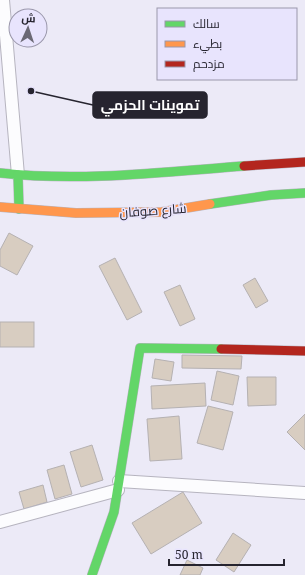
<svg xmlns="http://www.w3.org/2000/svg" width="305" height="575" viewBox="0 0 305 575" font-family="'Noto Serif',Cairo,serif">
<rect width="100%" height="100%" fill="#eceaf7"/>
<!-- building -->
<g fill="#d8cdc1" stroke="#b5b1b2">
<path d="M 9,233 L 33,246 L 17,275 L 0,266 L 0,250 Z"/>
<path d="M 115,258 L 142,312 L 127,320 L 99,266 Z"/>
<path d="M 255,278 L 268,301 L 256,308 L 243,285 Z"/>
<path d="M 180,285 L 195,319 L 180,326 L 164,292 Z"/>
<rect x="0" y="322" width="34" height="25"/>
<path d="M 182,355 L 242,356 L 241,369 L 182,368 Z"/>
<path d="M 155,359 L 174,362 L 171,381 L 152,378 Z"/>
<path d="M 217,371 L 239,376 L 233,405 L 211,400 Z"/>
<path d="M 247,377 L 276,377 L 276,405 L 248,406 Z"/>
<path d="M 205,383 L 206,406 L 152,409 L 151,386 Z"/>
<path d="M 208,406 L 233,412 L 223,450 L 197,443 Z"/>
<path d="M 305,414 L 305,450 L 287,432 Z"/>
<path d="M 179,416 L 182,459 L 150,461 L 147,419 Z"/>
<path d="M 92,445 L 103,480 L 81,487 L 70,452 Z"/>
<path d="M 64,465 L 72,494 L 55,499 L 47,470 Z"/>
<path d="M 43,485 L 47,502 L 24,509 L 19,492 Z"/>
<path d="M 183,492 L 202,523 L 151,554 L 132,523 Z"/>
<path d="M 233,533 L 251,545 L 234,572 L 216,560 Z"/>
<path d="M 187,560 L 203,568 L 200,575 L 180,575 Z"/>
</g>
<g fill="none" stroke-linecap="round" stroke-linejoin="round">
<!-- street casing -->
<g stroke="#b6b4bf" stroke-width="14">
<g id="street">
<path d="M 3,0 L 18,175"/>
<path d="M 119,481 L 305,493"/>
<path d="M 0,522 L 118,490"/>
</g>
</g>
<!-- fast casing -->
<g stroke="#b6b4bf" stroke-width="10">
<g id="fast">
<path d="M 0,173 C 81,182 164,172 244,166"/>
<path d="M 18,175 L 19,209"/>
<path d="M 210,204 L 271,195 L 305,193"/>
<path d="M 92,575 L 114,512 L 140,348 L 221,349"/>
</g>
</g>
<!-- slow casing -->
<g stroke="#b6b4bf" stroke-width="10">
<path id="slow" d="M 0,207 L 76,213 L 162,212 L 210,204"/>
</g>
<!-- jam casing -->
<g stroke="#b6b4bf" stroke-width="10">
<g id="jam">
<path d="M 244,166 L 305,162"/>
<path d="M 221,349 L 305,351"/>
</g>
</g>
<!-- street -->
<use href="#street" stroke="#fcfcfe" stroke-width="12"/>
<!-- fast -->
<use href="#fast" stroke="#63d668" stroke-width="9"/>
<!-- slow -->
<use href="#slow" stroke="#ff974d" stroke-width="9"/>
<!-- jam -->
<use href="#jam" stroke="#b3261e" stroke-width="9"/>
</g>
<g text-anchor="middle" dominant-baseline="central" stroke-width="3" stroke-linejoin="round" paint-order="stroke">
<!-- street labels -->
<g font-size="13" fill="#26242f" stroke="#e8e4fd">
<text transform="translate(153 210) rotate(-4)">شارع صوفان</text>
</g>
</g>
<!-- callouts -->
<path fill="none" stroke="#26242f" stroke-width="1.5" d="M31 91L93 105"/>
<circle fill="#26242f" stroke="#e8e4fd" stroke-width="1.5" cx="31" cy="91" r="4"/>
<rect fill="#26242f" stroke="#26242f" stroke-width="1.5" x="93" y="92" width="114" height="26" rx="4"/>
<g font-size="14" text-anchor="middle" font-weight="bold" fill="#fff">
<text x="150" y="110">تموينات الحزمي</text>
</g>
<!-- legend -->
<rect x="157" y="8" width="140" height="72" fill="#e8e4fd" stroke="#9a97ab"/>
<rect x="165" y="21" width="20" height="6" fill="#63d668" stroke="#9a97ab"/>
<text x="193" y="28" font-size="12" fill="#26242f">سالك</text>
<rect x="165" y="41" width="20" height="6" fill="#ff974d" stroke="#9a97ab"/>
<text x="193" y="48" font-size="12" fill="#26242f">بطيء</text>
<rect x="165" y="61" width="20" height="6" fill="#b3261e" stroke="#9a97ab"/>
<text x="193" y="68" font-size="12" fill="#26242f">مزدحم</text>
<!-- north arrow -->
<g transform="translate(28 28) rotate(3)"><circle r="19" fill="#e8e4fd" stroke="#9a97ab"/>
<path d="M0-3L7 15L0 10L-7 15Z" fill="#6b6975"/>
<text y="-6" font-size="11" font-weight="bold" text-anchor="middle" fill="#26242f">ش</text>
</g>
<!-- scale -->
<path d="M169 559v6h115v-6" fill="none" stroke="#26242f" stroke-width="2"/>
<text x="175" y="559" font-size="12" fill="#26242f" stroke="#e8e4fd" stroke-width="3" paint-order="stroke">50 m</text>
</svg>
